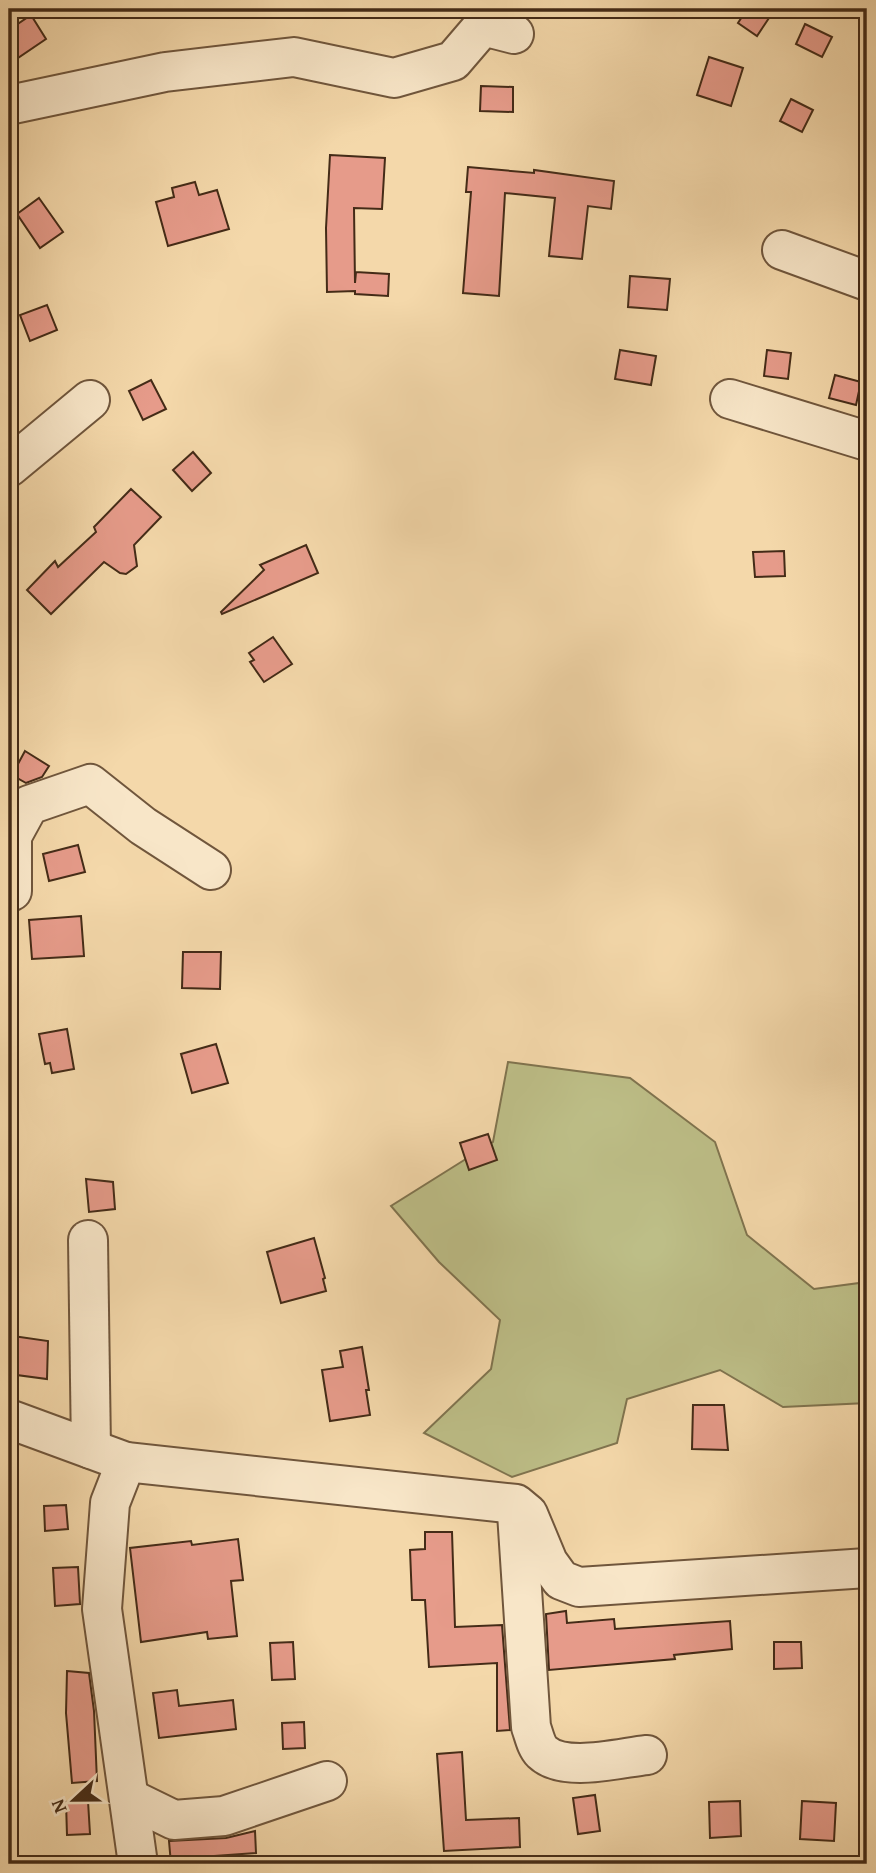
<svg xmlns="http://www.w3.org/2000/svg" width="876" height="1873" viewBox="0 0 876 1873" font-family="'Gentium Book Plus',serif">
<rect width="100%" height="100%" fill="#f4d8aa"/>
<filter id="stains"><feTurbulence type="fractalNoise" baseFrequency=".00286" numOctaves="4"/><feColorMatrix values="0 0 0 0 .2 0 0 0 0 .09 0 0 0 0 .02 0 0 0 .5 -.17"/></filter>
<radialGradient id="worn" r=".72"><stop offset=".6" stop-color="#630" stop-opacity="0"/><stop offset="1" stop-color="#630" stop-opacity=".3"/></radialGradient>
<!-- green -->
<path fill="#bdbe87" stroke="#80744f" stroke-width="2" d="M 508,1062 L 630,1078 L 715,1142 L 747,1235 L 814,1289 L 867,1282 L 867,1403 L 783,1407 L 720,1370 L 627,1399 L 617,1443 L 512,1477 L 424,1433 L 491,1369 L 500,1320 L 439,1262 L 391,1206 L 493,1142 Z"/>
<!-- building -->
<g fill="#e69b8a" stroke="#442b17" stroke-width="2">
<path d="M 747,9 L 775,9 L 757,36 L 738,23 Z"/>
<path d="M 31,15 L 46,39 L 9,64 L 9,30 Z"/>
<path d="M 805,24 L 832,37 L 822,57 L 796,44 Z"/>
<path d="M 709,57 L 743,68 L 731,106 L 697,95 Z"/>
<path d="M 481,86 L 513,87 L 513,112 L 480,111 Z"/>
<path d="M 791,99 L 813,110 L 802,132 L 780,121 Z"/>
<path d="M 330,155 L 385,158 L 382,209 L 354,208 L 355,283 L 356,272 L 389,274 L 388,296 L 355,294 L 355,291 L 327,292 L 326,228 Z"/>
<path d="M 468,167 L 534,173 L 534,170 L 614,181 L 611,209 L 588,206 L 582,259 L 549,256 L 555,198 L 505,193 L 499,296 L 463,293 L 471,192 L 466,192 Z"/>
<path d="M 195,182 L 199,195 L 217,190 L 229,229 L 168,246 L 156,202 L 174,197 L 172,188 Z"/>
<path d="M 39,198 L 63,232 L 40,248 L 17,214 Z"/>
<path d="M 630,276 L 670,279 L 667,310 L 628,307 Z"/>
<path d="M 47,305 L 57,330 L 30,341 L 20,315 Z"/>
<path d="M 620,350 L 656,356 L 651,385 L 615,379 Z"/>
<path d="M 767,350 L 791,353 L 788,379 L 764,376 Z"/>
<path d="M 835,375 L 861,382 L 856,405 L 829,398 Z"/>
<path d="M 151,380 L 166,409 L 143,420 L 129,391 Z"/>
<path d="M 193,452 L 211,473 L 192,491 L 173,470 Z"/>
<path d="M 131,489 L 161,517 L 134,545 L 137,566 L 126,574 L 120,573 L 104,562 L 51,614 L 27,590 L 55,561 L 58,567 L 96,532 L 94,527 Z"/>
<path d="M 306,545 L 318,573 L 222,614 L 221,612 L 264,570 L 260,565 Z"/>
<path d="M 784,551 L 785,576 L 755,577 L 753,552 Z"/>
<path d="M 273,637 L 292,664 L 264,682 L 250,662 L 254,660 L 249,653 Z"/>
<path d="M 25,751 L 49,766 L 42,777 L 26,783 L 12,775 Z"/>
<path d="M 78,845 L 85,872 L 49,881 L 43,854 Z"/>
<path d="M 81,916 L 84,956 L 32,959 L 29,920 Z"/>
<path d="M 183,952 L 221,952 L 220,989 L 182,988 Z"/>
<path d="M 67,1029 L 74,1069 L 52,1073 L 50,1063 L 45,1064 L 39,1034 Z"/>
<path d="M 216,1044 L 228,1083 L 192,1093 L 181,1054 Z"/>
<path d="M 488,1134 L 497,1160 L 469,1170 L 460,1143 Z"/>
<path d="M 86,1179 L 113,1182 L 115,1209 L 89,1212 Z"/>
<path d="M 314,1238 L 325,1278 L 323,1279 L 326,1291 L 281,1303 L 267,1252 Z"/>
<path d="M 13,1336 L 48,1341 L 47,1379 L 17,1375 Z"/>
<path d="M 362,1347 L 369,1390 L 366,1390 L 370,1415 L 330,1421 L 322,1370 L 343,1367 L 340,1351 Z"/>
<path d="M 693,1405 L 724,1405 L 728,1450 L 692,1449 Z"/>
<path d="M 66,1505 L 68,1529 L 45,1531 L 44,1506 Z"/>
<path d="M 425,1532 L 452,1532 L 455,1627 L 502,1625 L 510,1730 L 497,1731 L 497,1663 L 429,1667 L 425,1600 L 412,1600 L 410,1550 L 425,1549 Z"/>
<path d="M 238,1539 L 243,1580 L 231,1581 L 237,1636 L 208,1639 L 207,1632 L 141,1642 L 130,1548 L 191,1541 L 192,1545 Z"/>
<path d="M 78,1567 L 80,1604 L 55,1606 L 53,1568 Z"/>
<path d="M 566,1611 L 567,1623 L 614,1619 L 615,1629 L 730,1621 L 732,1649 L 674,1655 L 675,1659 L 549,1670 L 546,1614 Z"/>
<path d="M 293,1642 L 295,1679 L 272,1680 L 270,1643 Z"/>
<path d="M 774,1642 L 801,1642 L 802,1668 L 774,1669 Z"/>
<path d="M 67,1671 L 89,1673 L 94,1711 L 97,1781 L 72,1783 L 66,1713 Z"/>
<path d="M 177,1690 L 179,1706 L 233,1700 L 236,1729 L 159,1738 L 153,1693 Z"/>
<path d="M 304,1722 L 305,1748 L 283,1749 L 282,1723 Z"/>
<path d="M 462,1752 L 466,1820 L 519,1818 L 520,1847 L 444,1851 L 437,1754 Z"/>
<path d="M 595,1795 L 600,1831 L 578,1834 L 573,1798 Z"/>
<path d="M 88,1801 L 90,1834 L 67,1835 L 66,1802 Z"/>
<path d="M 740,1801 L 741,1836 L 710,1838 L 709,1802 Z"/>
<path d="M 802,1801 L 836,1803 L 834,1841 L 800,1839 Z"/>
<path d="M 255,1831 L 256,1853 L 201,1857 L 201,1864 L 171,1864 L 169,1841 L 226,1838 Z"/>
</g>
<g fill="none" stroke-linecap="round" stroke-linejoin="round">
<!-- minor casing -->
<g stroke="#70563c" stroke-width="42">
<g id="minor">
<path d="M 9,105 L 165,72 L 294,57 L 394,78 L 453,61 L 483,26 L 514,34"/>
<path d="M 782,250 L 867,281"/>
<path d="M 730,399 L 867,441"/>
<path d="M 9,467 L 90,400"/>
<path d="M 9,891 L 12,891 L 12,836 L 29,805 L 90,784 L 143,826 L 211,870"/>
<path d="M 88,1240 L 91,1449"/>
<path d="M 9,1419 L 126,1462 L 516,1504 L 528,1514 L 548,1562 L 561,1580 L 579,1587 L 867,1568"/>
<path d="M 126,1462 L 110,1503 L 102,1609 L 138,1864"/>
<path d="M 517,1513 L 531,1727 C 534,1735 536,1746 542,1752 C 564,1773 619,1758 647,1755"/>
<path d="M 129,1798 L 174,1820 L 224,1816 L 327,1781"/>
</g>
</g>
<!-- minor -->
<use href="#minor" stroke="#f8e6c8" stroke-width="38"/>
</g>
<!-- margin -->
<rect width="876" height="1873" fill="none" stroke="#f4d8aa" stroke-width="35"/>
<rect x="10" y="10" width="855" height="1852" fill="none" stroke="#442b17" stroke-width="3.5"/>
<rect x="18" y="18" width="841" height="1838" fill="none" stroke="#442b17" stroke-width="2"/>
<!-- north arrow -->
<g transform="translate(74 1800) rotate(248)" stroke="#f8e6c8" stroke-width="5" paint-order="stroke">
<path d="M0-5L12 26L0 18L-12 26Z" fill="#442b17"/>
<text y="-10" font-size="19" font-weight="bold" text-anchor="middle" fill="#442b17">N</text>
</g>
<rect width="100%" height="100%" filter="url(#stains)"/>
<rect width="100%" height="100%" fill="url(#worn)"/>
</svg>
